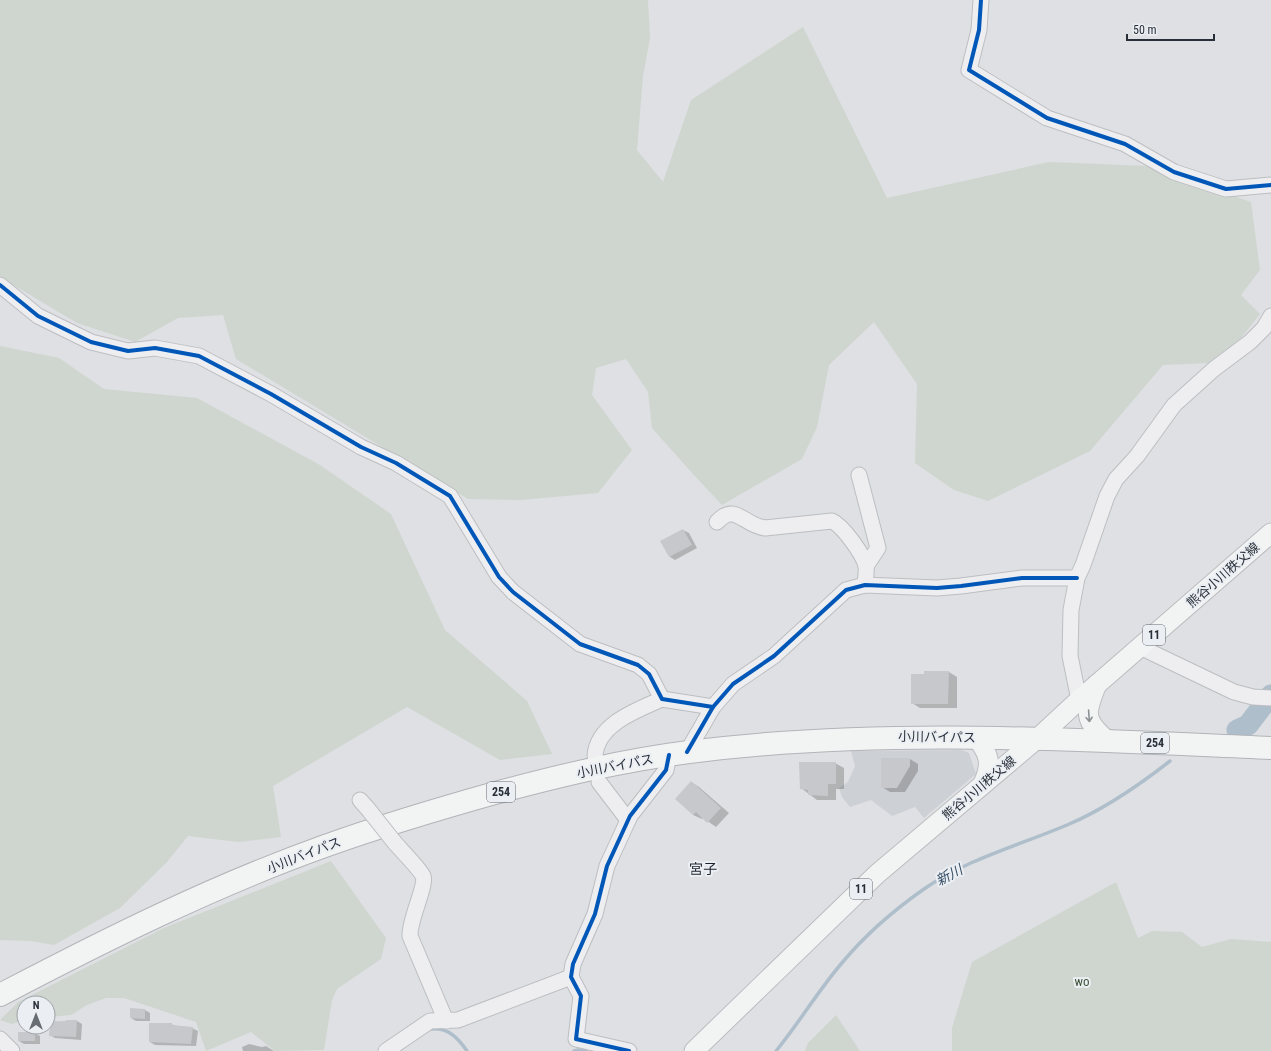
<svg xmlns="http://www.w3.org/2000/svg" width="1271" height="1051" viewBox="0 0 1271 1051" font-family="'Roboto Condensed','Noto Sans JP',sans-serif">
<rect width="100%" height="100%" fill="#dee0e3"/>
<!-- built -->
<path fill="#cdd0d5" d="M 962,750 L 969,753 L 976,774 L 924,818 L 915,807 L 892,816 L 871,800 L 850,807 L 842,797 L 839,788 L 848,782 L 855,766 L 851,751 Z"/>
<!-- green -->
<g fill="#cfd6cf">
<path d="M 0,0 L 648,0 L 650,38 L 643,76 L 637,150 L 663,182 L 691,100 L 803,27 L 887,198 L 1049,162 L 1147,166 L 1251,202 L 1260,270 L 1241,295 L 1260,314 L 1241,338 L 1208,363 L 1163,365 L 1090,451 L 988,501 L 954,490 L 915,463 L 917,384 L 874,322 L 829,365 L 817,427 L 802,459 L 722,505 L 692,473 L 652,428 L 648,392 L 626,359 L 596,368 L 592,395 L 632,450 L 598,493 L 521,500 L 468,499 L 236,359 L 223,315 L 178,318 L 135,342 L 77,323 L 0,277 Z"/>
<path d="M 0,346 L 59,358 L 104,389 L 197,398 L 320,465 L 391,514 L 445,630 L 527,701 L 552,754 L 500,760 L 407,707 L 273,786 L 281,837 L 238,842 L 188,836 L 167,862 L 120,908 L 54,945 L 31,941 L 0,940 Z"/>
<path d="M 331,861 L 386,938 L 381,959 L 337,989 L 332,1000 L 324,1050 L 275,1051 L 251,1032 L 206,1051 L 196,1022 L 124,998 L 106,998 L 87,1005 L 71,1015 L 48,1017 L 48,1003 L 24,1003 L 24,1020 L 12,1024 L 0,1020 L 18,1002 L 164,928 Z"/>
<path d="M 1116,882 L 1138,938 L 1152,931 L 1182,932 L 1202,947 L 1231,939 L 1271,942 L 1271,1051 L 952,1051 L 952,1028 L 972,962 Z"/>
<path d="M 836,1015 L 860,1051 L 805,1051 L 808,1043 Z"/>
</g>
<!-- shadow -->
<g fill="#0003">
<path d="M 683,530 L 689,533 L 697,548 L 675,560 L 670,557 Z"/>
<path d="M 949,672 L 957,677 L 957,708 L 920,708 L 912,703 L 925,675 Z"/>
<path d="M 910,759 L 918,764 L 918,771 L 905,792 L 890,792 L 882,787 Z"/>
<path d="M 835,763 L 844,768 L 844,789 L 836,789 L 836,800 L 817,800 L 801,788 Z"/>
<path d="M 691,782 L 699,787 L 729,813 L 716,827 L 703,818 L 702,819 L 693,815 Z"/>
<path d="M 131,1010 L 145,1010 L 150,1013 L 150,1021 L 136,1021 L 131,1018 Z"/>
<path d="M 77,1021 L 82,1024 L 81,1040 L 55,1038 L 50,1035 L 51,1022 Z"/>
<path d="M 171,1024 L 176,1026 L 192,1028 L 198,1031 L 196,1046 L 155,1045 L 150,1042 Z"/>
<path d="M 34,1033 L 40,1036 L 40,1044 L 24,1044 L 19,1041 Z"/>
<path d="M 249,1044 L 262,1047 L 266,1046 L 274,1051 L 243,1051 L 242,1047 Z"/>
</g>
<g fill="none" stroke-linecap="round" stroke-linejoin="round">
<!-- stream -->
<g stroke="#afbecb" stroke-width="3.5">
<path d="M 431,1029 C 448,1027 458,1038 467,1051"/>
<path d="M 574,1051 L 578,1050 L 586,1051"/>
<path d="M 776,1051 C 799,1023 818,991 841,964 C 865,935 894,910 924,889 C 967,859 1020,845 1067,825 C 1105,809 1138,786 1170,761"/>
</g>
<!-- river -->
<path stroke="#afbecb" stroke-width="21" d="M 1237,730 L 1248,725 L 1271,695"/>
</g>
<!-- building -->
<g fill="#c6c8cb">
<path d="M 683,529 L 692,545 L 669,557 L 660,541 Z"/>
<path d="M 924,671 L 949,671 L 948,704 L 911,704 L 911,674 L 924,674 Z"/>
<path d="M 881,758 L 910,758 L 910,766 L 897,788 L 881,788 Z"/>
<path d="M 799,762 L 836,762 L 836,784 L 828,784 L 828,796 L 808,795 L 808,790 L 800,789 Z"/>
<path d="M 691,781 L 721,808 L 707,823 L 696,812 L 693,815 L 675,799 Z"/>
<path d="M 130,1008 L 145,1009 L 145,1019 L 130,1018 Z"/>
<path d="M 66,1020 L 77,1020 L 76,1037 L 49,1036 L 50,1021 L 66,1022 Z"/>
<path d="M 149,1023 L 172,1023 L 172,1025 L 193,1027 L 191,1044 L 149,1042 Z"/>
<rect x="18" y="1032" width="17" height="9"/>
</g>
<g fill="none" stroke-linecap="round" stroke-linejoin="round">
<!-- minor casing -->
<g stroke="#bcbec1" stroke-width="17">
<g id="minor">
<path d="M 981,0 L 979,30 L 969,70 L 1047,118 L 1125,144 L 1174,172 L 1226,189 L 1271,185"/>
<path d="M 0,285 L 38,316 L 91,342 L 128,351 L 155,348 L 199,356 L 271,394 L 361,447 L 396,463 L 450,496 L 499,577 L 513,592 L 580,644 L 638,665 L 649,674 L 662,699 L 713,707"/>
<path d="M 859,475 L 878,548 L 866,566"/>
<path d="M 717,522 C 735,502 743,525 765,528 L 832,521 C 843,526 863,554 866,566 C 867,571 865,580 865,585"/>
<path d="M 1140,647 L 1234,692 L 1253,697 L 1271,698"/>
<path d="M 1079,700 L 1070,656 L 1071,610 L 1077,578 L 1083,565 L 1107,496 L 1116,479 L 1137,456 L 1174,405 L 1214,369 L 1250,342 L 1264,328 L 1271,316"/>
<path d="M 687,752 L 713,707 L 733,684 L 774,656 L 846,590 L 865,585 L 937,588 L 961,586 L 1022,578 L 1077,578"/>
<path d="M 595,756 C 597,724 637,710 662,699"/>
<path d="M 599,782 L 628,820"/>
<path d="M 360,800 L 368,809"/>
<path d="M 395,843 C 401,850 420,869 423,876 C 427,885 409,920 410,936 L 446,1021"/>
<path d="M 0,1039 L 12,1051"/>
<path d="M 386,1051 L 430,1021 L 458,1020 L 571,977"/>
<path d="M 629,1051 L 576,1039 L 581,996 L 571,977 L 573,964 L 595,914 L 607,866 L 630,816 L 666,770 L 669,755"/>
</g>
</g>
<!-- major casing -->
<g stroke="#bbbdc0" stroke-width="21">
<g id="major">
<path d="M 1097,684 C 1085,713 1083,720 1108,741"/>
<path d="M 976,737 C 990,755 992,763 983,784"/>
<path d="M 694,1051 L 877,874 L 1038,738 L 1079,700 L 1271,533"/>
</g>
</g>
<!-- highway casing -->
<g stroke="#b1b4b8" stroke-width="24">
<path id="highway" d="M 0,995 C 105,940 213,886 325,846 C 381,826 438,809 495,793 C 559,776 624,760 689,752 C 883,727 1077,740 1271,748"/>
</g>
<!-- minor -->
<use href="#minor" stroke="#eeeef0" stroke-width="15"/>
<!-- major -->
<use href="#major" stroke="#f2f4f4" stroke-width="19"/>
<!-- highway -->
<use href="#highway" stroke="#f2f4f4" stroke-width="22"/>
<!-- minor-bridge casing -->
<g stroke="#bcbec1" stroke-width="17" stroke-linecap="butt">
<path id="minor-bridge" d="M 368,809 L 395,843"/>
</g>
<!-- minor-bridge -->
<use href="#minor-bridge" stroke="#eeeef0" stroke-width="15"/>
<!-- cycleway casing -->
<g stroke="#ebeff3" stroke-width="6">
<g id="cycleway">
<path d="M 981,0 L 979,30 L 969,70 L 1047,118 L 1125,144 L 1174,172 L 1226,189 L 1271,185"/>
<path d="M 0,285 L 38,316 L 91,342 L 128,351 L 155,348 L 199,356 L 271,394 L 361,447 L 396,463 L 450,496 L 499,577 L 513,592 L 580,644 L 638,665 L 649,674 L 662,699 L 713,707"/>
<path d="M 687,752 L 713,707 L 733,684 L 774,656 L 846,590 L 865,585 L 937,588 L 961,586 L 1022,578 L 1077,578"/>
<path d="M 629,1051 L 576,1039 L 581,996 L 571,977 L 573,964 L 595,914 L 607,866 L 630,816 L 666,770 L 669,755"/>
</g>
</g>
<!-- cycleway -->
<use href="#cycleway" stroke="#0057b8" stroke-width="4"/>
</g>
<!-- one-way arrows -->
<defs><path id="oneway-shaft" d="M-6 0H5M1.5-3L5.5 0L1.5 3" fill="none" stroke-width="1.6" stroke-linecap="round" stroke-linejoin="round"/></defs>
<use stroke="#8d9296" href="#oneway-shaft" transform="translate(1089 716) rotate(86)"/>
<g text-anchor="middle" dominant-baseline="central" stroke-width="4" stroke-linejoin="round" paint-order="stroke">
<!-- shield labels -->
<g fill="#ebeff3" stroke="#626971" stroke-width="1">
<rect x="1143" y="625" width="22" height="20" rx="3"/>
<rect x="1141" y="733" width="28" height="20" rx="3"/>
<rect x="487" y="782" width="28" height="20" rx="3"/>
<rect x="850" y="879" width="22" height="20" rx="3"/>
</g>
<g font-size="12" font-weight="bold" fill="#282f39">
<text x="1154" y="635">11</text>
<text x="1155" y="743">254</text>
<text x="501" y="792">254</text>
<text x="861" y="889">11</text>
</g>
<!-- street labels -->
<g font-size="13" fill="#282f39" stroke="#ebeff3">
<text transform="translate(1223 575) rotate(-41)">熊谷小川秩父線</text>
<text transform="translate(937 737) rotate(1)">小川バイパス</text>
<text transform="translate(615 766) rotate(-11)">小川バイパス</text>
<text transform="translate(979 788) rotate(-40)">熊谷小川秩父線</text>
<text transform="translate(304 855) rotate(-21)">小川バイパス</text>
</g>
<!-- park labels -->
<g font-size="13" fill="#3e5337" stroke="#ebeff3">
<text x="1082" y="981">wo</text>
</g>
<!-- neighbourhood labels -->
<g font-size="14" fill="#1a212a" stroke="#ebeff3">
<text x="703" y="869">宮子</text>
</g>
<!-- water labels -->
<g font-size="14" font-style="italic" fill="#375068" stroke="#ebeff3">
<text transform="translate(949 875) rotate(-28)">新川</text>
</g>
</g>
<!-- north arrow -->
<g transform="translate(36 1015)"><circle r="19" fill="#ebeff3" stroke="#9da2a9"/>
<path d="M0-3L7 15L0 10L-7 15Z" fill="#686d74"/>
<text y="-6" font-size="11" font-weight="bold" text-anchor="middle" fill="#282f39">N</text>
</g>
<!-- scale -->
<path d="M1127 34v6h87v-6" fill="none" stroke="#282f39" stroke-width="2"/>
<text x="1133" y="34" font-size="12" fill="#282f39" stroke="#ebeff3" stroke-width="3" paint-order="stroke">50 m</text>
</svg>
